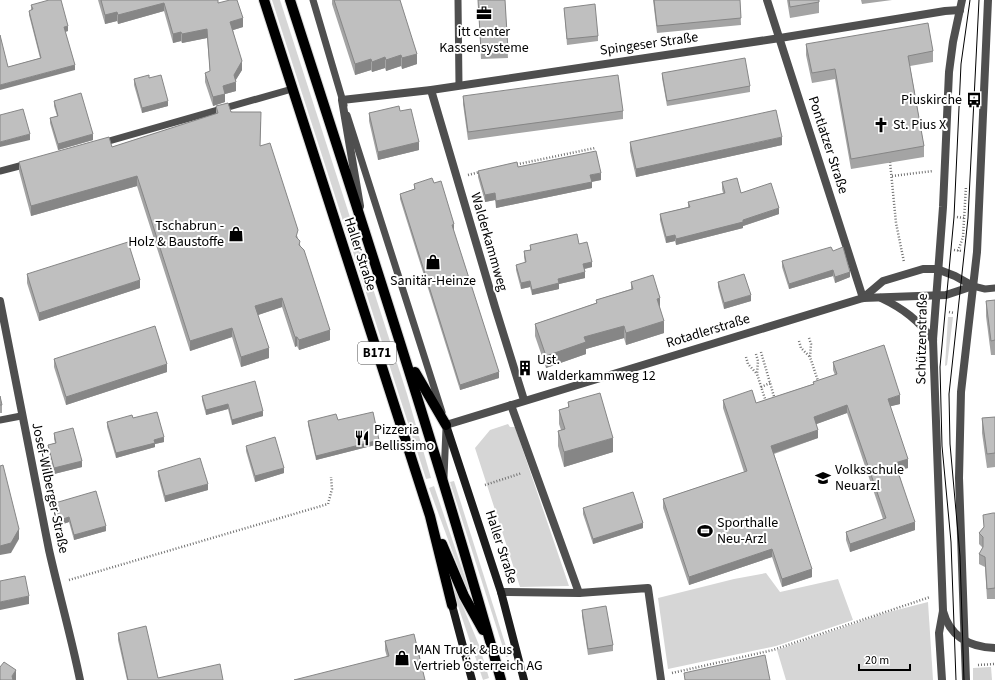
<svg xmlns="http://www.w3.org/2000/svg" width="995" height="680" viewBox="0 0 995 680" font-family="'Source Sans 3',sans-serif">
<rect width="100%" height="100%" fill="#fff"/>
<!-- green -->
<g fill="#d6d6d6">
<path d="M 272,0 L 280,0 L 407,394 L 431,478 L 426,479 Z"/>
<path d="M 948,317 L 953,317 L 947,365 L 945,366 Z"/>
<path d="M 508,424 L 510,427 L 515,427 L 569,586 L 520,587 L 475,448 L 490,430 Z"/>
<path d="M 454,481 L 509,656 L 506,657 L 450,482 Z"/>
<path d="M 434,486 L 469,589 L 467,591 L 429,488 Z"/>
<path d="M 766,573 L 780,592 L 838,579 L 853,620 L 776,646 L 668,669 L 658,598 L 734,579 Z"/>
<path d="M 456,590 L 479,645 L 489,678 L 483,680 L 453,591 Z"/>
<path d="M 928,602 L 933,680 L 786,680 L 777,650 L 889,612 Z"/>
<path d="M 991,667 L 992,680 L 973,680 L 973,668 Z"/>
</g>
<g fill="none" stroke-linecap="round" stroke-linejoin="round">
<!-- primary casing -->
<g stroke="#dbdbdb" stroke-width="12">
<g id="primary">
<path d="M 264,0 L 430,516 L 452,605"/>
<path d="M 290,0 C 363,226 437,451 501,680"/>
<path d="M 415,372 L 446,425"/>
<path d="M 442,544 L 464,596 L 483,630"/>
</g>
</g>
<!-- path -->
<g stroke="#717171" stroke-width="2.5" stroke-dasharray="1 2" stroke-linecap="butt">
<path d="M 890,162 L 896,223 L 904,262"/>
<path d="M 514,165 L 595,148"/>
<path d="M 468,175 L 480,172"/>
<path d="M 892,176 L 933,171"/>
<path d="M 957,217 L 964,218"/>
<path d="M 954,250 L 962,251"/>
<path d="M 958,251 L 963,237 L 966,186"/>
<path d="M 949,312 L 954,313"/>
<path d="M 809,338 L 811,344 L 810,357 L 819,384"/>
<path d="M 799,341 L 801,348 L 810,357"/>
<path d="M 761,352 L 775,400"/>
<path d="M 756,354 L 758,361 L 757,374 L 766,402"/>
<path d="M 746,357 L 748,364 L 757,374"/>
<path d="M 761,387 L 770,383"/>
<path d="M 485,485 L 522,473"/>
<path d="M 69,580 L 328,504 L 332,489 L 331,477"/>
<path d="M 978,665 L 995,664"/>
<path d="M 672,673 L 773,650 L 930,597"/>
</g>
<!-- service -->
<g stroke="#4f4f4f" stroke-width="7">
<path d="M 313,0 L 344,105"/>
<path d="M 458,0 L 459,85"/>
<path d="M 347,115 L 442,412"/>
<path d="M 102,143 L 292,89"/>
<path d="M 0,171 L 27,164"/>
<path d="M 973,286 L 985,289 L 995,288"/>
<path d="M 0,420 L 21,416"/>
<path d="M 444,477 L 446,428"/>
</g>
<!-- minor -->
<g stroke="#4f4f4f" stroke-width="8">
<path d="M 767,0 L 863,298"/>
<path d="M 431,90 L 495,307 L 524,400"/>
<path d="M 360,206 L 342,100 L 431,90 L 780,38 L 945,11 L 960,10"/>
<path d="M 863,298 L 883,281 L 923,269 L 937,269 L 955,276 L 973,286"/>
<path d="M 881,298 C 904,309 918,320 933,340"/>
<path d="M 0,301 C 17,384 32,467 49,550 C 59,594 71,636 80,680"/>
<path d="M 511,405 L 579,593"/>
<path d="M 446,425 L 863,298 L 946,295 L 973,286"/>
<path d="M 501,592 L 579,593 L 648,588 L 661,680"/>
<path d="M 943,611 C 950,637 969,647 995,648"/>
</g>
<!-- tertiary -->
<g stroke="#4f4f4f" stroke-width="8">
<path d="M 942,680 L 939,633 L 943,611 L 933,340 L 943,207 L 949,72 L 953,42 L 962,0"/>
<path d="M 966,680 L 959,478 L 961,392 L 977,252 L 988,0"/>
</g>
<!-- secondary -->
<g stroke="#1c1c1c" stroke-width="8">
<path d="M 446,425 L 501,592 L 524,680"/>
<path d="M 452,605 L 472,680"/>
</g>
<!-- primary -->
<use href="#primary" stroke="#000" stroke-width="10"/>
<!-- tram -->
<g stroke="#000" stroke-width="1">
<path d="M 956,680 L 951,542 L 942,446 L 940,367 L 954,217 L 961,64 L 970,0"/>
<path d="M 964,680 L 960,556 L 950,444 L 949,394 L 968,218 L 979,0"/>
</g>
</g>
<!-- wall -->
<g fill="#a4a4a4">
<path d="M 98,0 L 218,0 L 218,3 L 243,27 L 233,30 L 242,70 L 235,81 L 236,91 L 225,94 L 225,102 L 213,106 L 205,82 L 205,73 L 210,72 L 207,38 L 182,43 L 181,41 L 173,43 L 164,11 L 118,24 L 117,21 L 105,24 Z"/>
<path d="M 332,0 L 400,0 L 417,64 L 402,69 L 401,66 L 386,71 L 385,68 L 372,72 L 371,70 L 355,75 L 332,4 Z"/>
<path d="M 478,0 L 505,0 L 508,58 L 481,59 Z"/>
<path d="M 653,0 L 740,0 L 741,25 L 657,33 Z"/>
<path d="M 787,0 L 819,0 L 819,13 L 790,18 Z"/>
<path d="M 861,0 L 892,0 L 862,4 Z"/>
<path d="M 31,5 L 68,31 L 65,32 L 75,70 L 8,67 L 40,58 L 29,15 L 29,11 L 31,10 Z"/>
<path d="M 564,8 L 598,36 L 598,41 L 567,45 Z"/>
<path d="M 806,44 L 933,51 L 933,62 L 910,66 L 924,146 L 924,157 L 851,169 L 835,79 L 812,83 L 806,55 Z"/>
<path d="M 662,73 L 750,86 L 750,92 L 667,106 L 662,78 Z"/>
<path d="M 149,78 L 168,106 L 142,113 L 134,85 L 134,79 Z"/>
<path d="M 463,96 L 623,111 L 623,119 L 468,140 L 463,104 Z"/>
<path d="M 54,101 L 93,140 L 58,150 L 50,123 L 50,118 L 57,116 L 54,106 Z"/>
<path d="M 216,106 L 261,122 L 260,146 L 298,238 L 330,340 L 299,350 L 297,346 L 295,347 L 282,307 L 258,315 L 269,358 L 241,367 L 232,337 L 190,351 L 137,186 L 31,216 L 19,171 L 19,162 L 112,147 L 216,114 Z"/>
<path d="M 400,111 L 419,150 L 378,160 L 369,121 L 369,113 Z"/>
<path d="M 630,142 L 782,145 L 636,177 L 630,151 Z"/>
<path d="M 518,167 L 601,180 L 592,182 L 592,188 L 496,208 L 495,200 L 485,202 L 478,177 L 478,171 Z"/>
<path d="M 722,182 L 779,214 L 743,226 L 743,228 L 676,245 L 675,241 L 666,243 L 660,220 L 660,214 L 688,207 L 688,202 L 723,193 L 722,189 Z"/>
<path d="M 434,183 L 454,230 L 453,230 L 499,378 L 460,390 L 400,199 L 400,194 L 414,189 L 414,184 Z"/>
<path d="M 579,244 L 592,267 L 585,269 L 585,278 L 559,284 L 559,289 L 532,295 L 530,287 L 521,289 L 516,270 L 516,265 L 525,263 L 524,257 L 524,251 L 530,250 L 530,245 Z"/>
<path d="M 833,251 L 850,277 L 835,283 L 833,276 L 789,289 L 782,267 L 782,261 Z"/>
<path d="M 27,274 L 140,288 L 39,321 L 27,283 Z"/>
<path d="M 631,282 L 660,308 L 664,333 L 626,345 L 624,338 L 586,349 L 586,354 L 546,368 L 535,336 L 535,324 L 596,303 L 596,300 L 631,289 Z"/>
<path d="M 718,282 L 751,301 L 724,309 L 718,287 Z"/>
<path d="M 995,300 L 995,355 L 991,355 L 986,316 L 986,301 Z"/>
<path d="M 54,359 L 167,372 L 66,405 L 54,367 Z"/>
<path d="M 833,362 L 900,404 L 890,406 L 908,468 L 898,470 L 915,530 L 850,552 L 846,540 L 846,532 L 883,519 L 847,413 L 816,424 L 818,438 L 774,454 L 812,577 L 782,587 L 772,557 L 689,585 L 663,508 L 663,499 L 744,472 L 723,408 L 723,400 L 756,403 L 813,384 L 813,382 L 835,375 L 833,370 Z"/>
<path d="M 0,396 L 2,405 L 2,413 L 0,413 Z"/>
<path d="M 202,396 L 263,416 L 232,425 L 228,409 L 206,415 L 202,400 Z"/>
<path d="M 568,402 L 613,452 L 564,467 L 558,446 L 558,431 L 561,430 L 559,424 L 559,410 L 568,407 Z"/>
<path d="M 995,417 L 995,467 L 987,468 L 982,433 L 982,418 Z"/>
<path d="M 133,418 L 164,442 L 155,444 L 155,447 L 116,458 L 107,427 L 107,422 Z"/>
<path d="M 338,420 L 379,444 L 316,460 L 308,425 L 308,421 Z"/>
<path d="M 54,433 L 82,467 L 54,474 L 48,450 L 48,445 L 55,443 L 54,439 Z"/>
<path d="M 246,446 L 284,473 L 255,482 L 246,451 Z"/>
<path d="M 158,471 L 208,490 L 165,502 L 158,476 Z"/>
<path d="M 55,503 L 106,531 L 74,540 L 69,522 L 60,525 L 55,508 Z"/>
<path d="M 583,508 L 643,528 L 593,544 L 583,514 Z"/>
<path d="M 995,513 L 995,599 L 987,599 L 985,567 L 979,564 L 979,554 L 983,548 L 979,544 L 979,533 Z"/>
<path d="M 582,610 L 613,645 L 613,651 L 588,655 L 582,616 Z"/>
<path d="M 118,633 L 158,678 L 223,680 L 127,680 L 118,640 Z"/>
<path d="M 385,641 L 425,680 L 387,657 L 385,650 Z"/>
</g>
<!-- shaded-wall -->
<g fill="#868686">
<path d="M 164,3 L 164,11 L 118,24 L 118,15 Z"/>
<path d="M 117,12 L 117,21 L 105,24 L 105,15 Z"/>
<path d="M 243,18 L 243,27 L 230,31 L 230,22 Z"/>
<path d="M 68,26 L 68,31 L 64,32 L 64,27 Z"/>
<path d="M 207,29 L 207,38 L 182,43 L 182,34 Z"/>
<path d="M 181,32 L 181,41 L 173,43 L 173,34 Z"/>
<path d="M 417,54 L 417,64 L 402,69 L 402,58 Z"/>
<path d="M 401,55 L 401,66 L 386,71 L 386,60 Z"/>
<path d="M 385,57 L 385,68 L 372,72 L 372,62 Z"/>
<path d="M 371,59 L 371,70 L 355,75 L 355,64 Z"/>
<path d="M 242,61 L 242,70 L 234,83 L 236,82 L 236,91 L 225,94 L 225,102 L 213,106 L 213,97 L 234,75 Z"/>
<path d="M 75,65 L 75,70 L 0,90 L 0,85 Z"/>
<path d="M 168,101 L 168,106 L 142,113 L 142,108 Z"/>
<path d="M 30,134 L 30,140 L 0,147 L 0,142 Z"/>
<path d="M 93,134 L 93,140 L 58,150 L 58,144 Z"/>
<path d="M 782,137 L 782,145 L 636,177 L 636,169 Z"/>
<path d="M 419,142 L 419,150 L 378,160 L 378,152 Z"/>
<path d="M 601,173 L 601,180 L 590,182 L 590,175 Z"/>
<path d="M 137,176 L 137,186 L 31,216 L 31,206 Z"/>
<path d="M 592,182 L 592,188 L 496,208 L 496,201 Z"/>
<path d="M 495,193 L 495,200 L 485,202 L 485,195 Z"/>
<path d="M 779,208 L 779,214 L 743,226 L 743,228 L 676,245 L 676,239 L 743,220 Z"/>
<path d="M 454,224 L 454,230 L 452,231 L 452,225 Z"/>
<path d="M 675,235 L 675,241 L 666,243 L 666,237 Z"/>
<path d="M 592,262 L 592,267 L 583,269 L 583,264 Z"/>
<path d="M 833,270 L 833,276 L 789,289 L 789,284 Z"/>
<path d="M 585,272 L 585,278 L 559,284 L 559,289 L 532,295 L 532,290 L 558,279 Z"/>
<path d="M 850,272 L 850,277 L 835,283 L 835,277 Z"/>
<path d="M 140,280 L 140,288 L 39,321 L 39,313 Z"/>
<path d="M 530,281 L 530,287 L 521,289 L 521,283 Z"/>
<path d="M 751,295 L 751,301 L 724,309 L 724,303 Z"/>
<path d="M 282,298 L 282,307 L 255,316 L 255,306 Z"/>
<path d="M 660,298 L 660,310 L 657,299 Z"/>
<path d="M 664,321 L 664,333 L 626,345 L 626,333 Z"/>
<path d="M 624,326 L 624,338 L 586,349 L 586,354 L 546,368 L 546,356 L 584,337 Z"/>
<path d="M 232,328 L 232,337 L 190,351 L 190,341 Z"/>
<path d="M 330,330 L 330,340 L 299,350 L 299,340 Z"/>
<path d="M 295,337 L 297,337 L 297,346 L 295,347 Z"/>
<path d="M 269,348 L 269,358 L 241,367 L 241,357 Z"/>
<path d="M 167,364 L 167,372 L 66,405 L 66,397 Z"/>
<path d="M 499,372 L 499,378 L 460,390 L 460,385 Z"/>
<path d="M 900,395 L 900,404 L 888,407 L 888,399 Z"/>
<path d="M 228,404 L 228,409 L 206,415 L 206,410 Z"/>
<path d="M 847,405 L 847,413 L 814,425 L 814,417 Z"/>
<path d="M 263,411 L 263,416 L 232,425 L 232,420 Z"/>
<path d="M 818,430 L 818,438 L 771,454 L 771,446 Z"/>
<path d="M 164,437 L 164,442 L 155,444 L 155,447 L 116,458 L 116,453 L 154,440 Z"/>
<path d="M 613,438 L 613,452 L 564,467 L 564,452 Z"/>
<path d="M 379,440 L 379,444 L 316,460 L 316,456 Z"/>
<path d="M 908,459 L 908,468 L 895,471 L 895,463 Z"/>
<path d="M 82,461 L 82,467 L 54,474 L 54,468 Z"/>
<path d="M 284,468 L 284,473 L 255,482 L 255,476 Z"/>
<path d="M 208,484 L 208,490 L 165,502 L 165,496 Z"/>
<path d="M 69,517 L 69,522 L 60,525 L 60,520 Z"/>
<path d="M 915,522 L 915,530 L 850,552 L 850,544 Z"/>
<path d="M 643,523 L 643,528 L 593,544 L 593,539 Z"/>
<path d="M 106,526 L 106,531 L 74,540 L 74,535 Z"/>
<path d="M 19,529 L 19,539 L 11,553 L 0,555 L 0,546 Z"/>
<path d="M 772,549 L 772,557 L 689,585 L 689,577 Z"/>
<path d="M 812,569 L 812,577 L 782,587 L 782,579 Z"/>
<path d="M 29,596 L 29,604 L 0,610 L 0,602 Z"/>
<path d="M 16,670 L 16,680 L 12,680 L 12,676 Z"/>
</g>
<!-- building -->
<g fill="#bfbfbf" stroke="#868686">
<path d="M 49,0 L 61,0 L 68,26 L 64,27 L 75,65 L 0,85 L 0,35 L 8,67 L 41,58 L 29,11 L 33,9 L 31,5 Z"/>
<path d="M 101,0 L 218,0 L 218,3 L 230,0 L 237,0 L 243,18 L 230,22 L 242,61 L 234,75 L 236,82 L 223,86 L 225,94 L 213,97 L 205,73 L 210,71 L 207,29 L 182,34 L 181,32 L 173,34 L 164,3 L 118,15 L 117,12 L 105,15 Z"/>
<path d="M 334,0 L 400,0 L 417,54 L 402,58 L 401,55 L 386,60 L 385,57 L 372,62 L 371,59 L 355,64 Z"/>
<path d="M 478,0 L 505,0 L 508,50 L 481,51 Z"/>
<path d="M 654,0 L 740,0 L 741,18 L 657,26 Z"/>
<path d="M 789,0 L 819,0 L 819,2 L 790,7 Z"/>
<path d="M 595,4 L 598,36 L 567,39 L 564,8 Z"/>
<path d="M 928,23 L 933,51 L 908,56 L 924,146 L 851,159 L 835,69 L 812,73 L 806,44 Z"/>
<path d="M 745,58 L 750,86 L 667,101 L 662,73 Z"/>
<path d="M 149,75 L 149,78 L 161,75 L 168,101 L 142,108 L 134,79 Z"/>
<path d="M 618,75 L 623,111 L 468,132 L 463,96 Z"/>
<path d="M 81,93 L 93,134 L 58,144 L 50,118 L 58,116 L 54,101 Z"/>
<path d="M 228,103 L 231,112 L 261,112 L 260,146 L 270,143 L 298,230 L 296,237 L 300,241 L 299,245 L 304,250 L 330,330 L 299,340 L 297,337 L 295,337 L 282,298 L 255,306 L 269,348 L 241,357 L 232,328 L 190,341 L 137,176 L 31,206 L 19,162 L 109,137 L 112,147 L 218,113 L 216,106 Z"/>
<path d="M 399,106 L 400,111 L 411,109 L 419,142 L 378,152 L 369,113 Z"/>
<path d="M 23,109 L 30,134 L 0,142 L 0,115 Z"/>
<path d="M 776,110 L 782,137 L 636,169 L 630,142 Z"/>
<path d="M 596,151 L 601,173 L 590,175 L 592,182 L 496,201 L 495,193 L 485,195 L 478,171 L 517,162 L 518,167 Z"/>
<path d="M 432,178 L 434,183 L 441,181 L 454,224 L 452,225 L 499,372 L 460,385 L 400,194 L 415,189 L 414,184 Z"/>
<path d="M 737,178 L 741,193 L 771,183 L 779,208 L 743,220 L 743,222 L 676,239 L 675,235 L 666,237 L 660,214 L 690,207 L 688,202 L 725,193 L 722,182 Z"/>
<path d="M 577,234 L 579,244 L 587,242 L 592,262 L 583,264 L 585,272 L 558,279 L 559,283 L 532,290 L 530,281 L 521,283 L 516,265 L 526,262 L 524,251 L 531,250 L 530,245 Z"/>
<path d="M 128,242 L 140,280 L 39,313 L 27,274 Z"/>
<path d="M 831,247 L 833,251 L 843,247 L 850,272 L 835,277 L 833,270 L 789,284 L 782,261 Z"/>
<path d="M 744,274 L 751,295 L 724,303 L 718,282 Z"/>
<path d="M 653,275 L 660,298 L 657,299 L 664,321 L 626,333 L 624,326 L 584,337 L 586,342 L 546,356 L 535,324 L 597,303 L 596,300 L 633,289 L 631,282 Z"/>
<path d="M 995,300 L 995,340 L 991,341 L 986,301 Z"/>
<path d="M 155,326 L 167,364 L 66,397 L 54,359 Z"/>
<path d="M 884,345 L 900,395 L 888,399 L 908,459 L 895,463 L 915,522 L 850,544 L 846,532 L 886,518 L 847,405 L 814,417 L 818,430 L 771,446 L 812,569 L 782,579 L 772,549 L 689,577 L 663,499 L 747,471 L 723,400 L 752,390 L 756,403 L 814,384 L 813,382 L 837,374 L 833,362 Z"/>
<path d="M 255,381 L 263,411 L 232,420 L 228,404 L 206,410 L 202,396 Z"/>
<path d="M 600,393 L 613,438 L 564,452 L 558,431 L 565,429 L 559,410 L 569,407 L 568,402 Z"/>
<path d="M 0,396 L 2,405 L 0,405 Z"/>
<path d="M 157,412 L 164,437 L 154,440 L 155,443 L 116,453 L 107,422 L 132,415 L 133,418 Z"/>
<path d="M 373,412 L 379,440 L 316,456 L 308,421 L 336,414 L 338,420 Z"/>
<path d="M 995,417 L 995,453 L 987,454 L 982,418 Z"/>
<path d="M 73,428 L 82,461 L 54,468 L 48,445 L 56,443 L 54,433 Z"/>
<path d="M 275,437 L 284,468 L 255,476 L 246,446 Z"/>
<path d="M 200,458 L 208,484 L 165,496 L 158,471 Z"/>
<path d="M 3,465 L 19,529 L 11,543 L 0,546 L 0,466 Z"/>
<path d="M 96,491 L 106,526 L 74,535 L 69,517 L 60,520 L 55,503 Z"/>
<path d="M 633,492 L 643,523 L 593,539 L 583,508 Z"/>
<path d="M 993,513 L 995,513 L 995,588 L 987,589 L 985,557 L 979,554 L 983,547 L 983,537 L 979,533 L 984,527 L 983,515 Z"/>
<path d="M 25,576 L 29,596 L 0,602 L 0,581 Z"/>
<path d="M 606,606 L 613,645 L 588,649 L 582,610 Z"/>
<path d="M 146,626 L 158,678 L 220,664 L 223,680 L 128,680 L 118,633 Z"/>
<path d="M 414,634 L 425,680 L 294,680 L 389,656 L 385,641 Z"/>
<path d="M 765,655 L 770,680 L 685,680 L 684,673 Z"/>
<path d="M 4,662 L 16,670 L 12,676 L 13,680 L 0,680 L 0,667 Z"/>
</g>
<!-- icons -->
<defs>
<g id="office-bare" transform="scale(1.2)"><path d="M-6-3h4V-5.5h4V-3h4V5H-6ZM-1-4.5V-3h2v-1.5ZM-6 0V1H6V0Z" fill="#000" stroke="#fff" stroke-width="2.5" paint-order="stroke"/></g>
<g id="bus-bare" transform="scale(1.2)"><path d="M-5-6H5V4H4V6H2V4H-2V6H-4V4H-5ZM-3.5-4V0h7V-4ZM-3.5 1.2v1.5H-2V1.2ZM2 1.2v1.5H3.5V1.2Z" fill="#000" stroke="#fff" stroke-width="2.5" paint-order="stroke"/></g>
<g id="church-bare" transform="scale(1.2)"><path d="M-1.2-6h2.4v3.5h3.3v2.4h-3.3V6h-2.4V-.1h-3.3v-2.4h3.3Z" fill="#000" stroke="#fff" stroke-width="2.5" paint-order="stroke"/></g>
<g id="shop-bare" transform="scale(1.2)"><path d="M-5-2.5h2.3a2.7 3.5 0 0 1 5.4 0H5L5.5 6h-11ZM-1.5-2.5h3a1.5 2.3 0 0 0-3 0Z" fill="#000" stroke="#fff" stroke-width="2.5" paint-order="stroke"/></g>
<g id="building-bare" transform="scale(1.2)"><path d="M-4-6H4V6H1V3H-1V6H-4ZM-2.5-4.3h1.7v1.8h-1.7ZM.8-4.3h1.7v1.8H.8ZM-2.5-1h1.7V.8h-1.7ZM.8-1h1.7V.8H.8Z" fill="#000" stroke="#fff" stroke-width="2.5" paint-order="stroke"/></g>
<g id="restaurant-bare" transform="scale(1.2)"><path d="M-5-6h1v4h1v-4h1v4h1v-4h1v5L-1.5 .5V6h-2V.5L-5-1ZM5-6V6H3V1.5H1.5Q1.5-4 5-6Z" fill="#000" stroke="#fff" stroke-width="2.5" paint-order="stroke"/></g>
<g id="school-bare" transform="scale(1.2)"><path d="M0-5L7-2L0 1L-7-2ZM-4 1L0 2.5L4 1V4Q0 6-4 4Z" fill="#000" stroke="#fff" stroke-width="2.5" paint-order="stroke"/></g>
<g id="stadium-bare" transform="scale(1.2)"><path d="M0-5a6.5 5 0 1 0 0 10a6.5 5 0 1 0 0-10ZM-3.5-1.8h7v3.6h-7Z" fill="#000" stroke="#fff" stroke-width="2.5" paint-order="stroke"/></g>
</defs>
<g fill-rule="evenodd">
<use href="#office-bare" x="484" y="13"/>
<use href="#bus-bare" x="974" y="100"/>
<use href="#church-bare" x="881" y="125"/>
<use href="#shop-bare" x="236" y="234"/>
<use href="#shop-bare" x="433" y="262"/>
<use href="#building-bare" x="525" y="368"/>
<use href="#restaurant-bare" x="362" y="438"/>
<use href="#school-bare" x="823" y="478"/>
<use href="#stadium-bare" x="705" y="531"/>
<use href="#shop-bare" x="402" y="658"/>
</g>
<g text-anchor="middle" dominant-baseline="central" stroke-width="4" stroke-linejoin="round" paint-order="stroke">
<!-- shield labels -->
<rect fill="#fff" stroke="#4c4c4c" stroke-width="1" x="358" y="342" width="38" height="22" rx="3"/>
<g font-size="13" font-weight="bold" fill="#000">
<text x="377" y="353">B171</text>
</g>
<!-- poi labels -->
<g font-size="14" fill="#000" stroke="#fff" text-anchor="start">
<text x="484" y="32" text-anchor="middle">itt center<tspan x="484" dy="16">Kassensysteme</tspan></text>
<text x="962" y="100" text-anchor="end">Piuskirche</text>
<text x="893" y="125">St. Pius X</text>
<text x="224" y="226" text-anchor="end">Tschabrun -<tspan x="224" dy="16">Holz &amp; Baustoffe</tspan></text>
<text x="433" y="281" text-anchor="middle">Sanitär-Heinze</text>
<text x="537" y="360">Ust.<tspan x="537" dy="16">Walderkammweg 12</tspan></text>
<text x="374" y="430">Pizzeria<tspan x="374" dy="16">Bellissimo</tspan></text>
<text x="835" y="470">Volksschule<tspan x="835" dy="16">Neuarzl</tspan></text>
<text x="717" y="523">Sporthalle<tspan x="717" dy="16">Neu-Arzl</tspan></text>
<text x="414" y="650">MAN Truck &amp; Bus<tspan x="414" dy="16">Vertrieb Österreich AG</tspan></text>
</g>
<!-- street labels -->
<g font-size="14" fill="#000" stroke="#fff">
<text transform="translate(649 44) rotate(-8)">Spingeser Straße</text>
<text transform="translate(828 145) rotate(72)">Pontlatzer Straße</text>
<text transform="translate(489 242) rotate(74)">Walderkammweg</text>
<text transform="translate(360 254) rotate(72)">Haller Straße</text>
<text transform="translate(708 331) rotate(-17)">Rotadlerstraße</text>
<text transform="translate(922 339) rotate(-89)">Schützenstraße</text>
<text transform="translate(50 488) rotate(78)">Josef-Wilberger-Straße</text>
<text transform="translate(501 547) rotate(72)">Haller Straße</text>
</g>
</g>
<!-- scale -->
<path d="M859 664v6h51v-6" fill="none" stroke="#000000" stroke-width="2"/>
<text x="865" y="664" font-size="12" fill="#000000" stroke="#ffffff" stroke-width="3" paint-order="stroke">20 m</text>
</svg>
